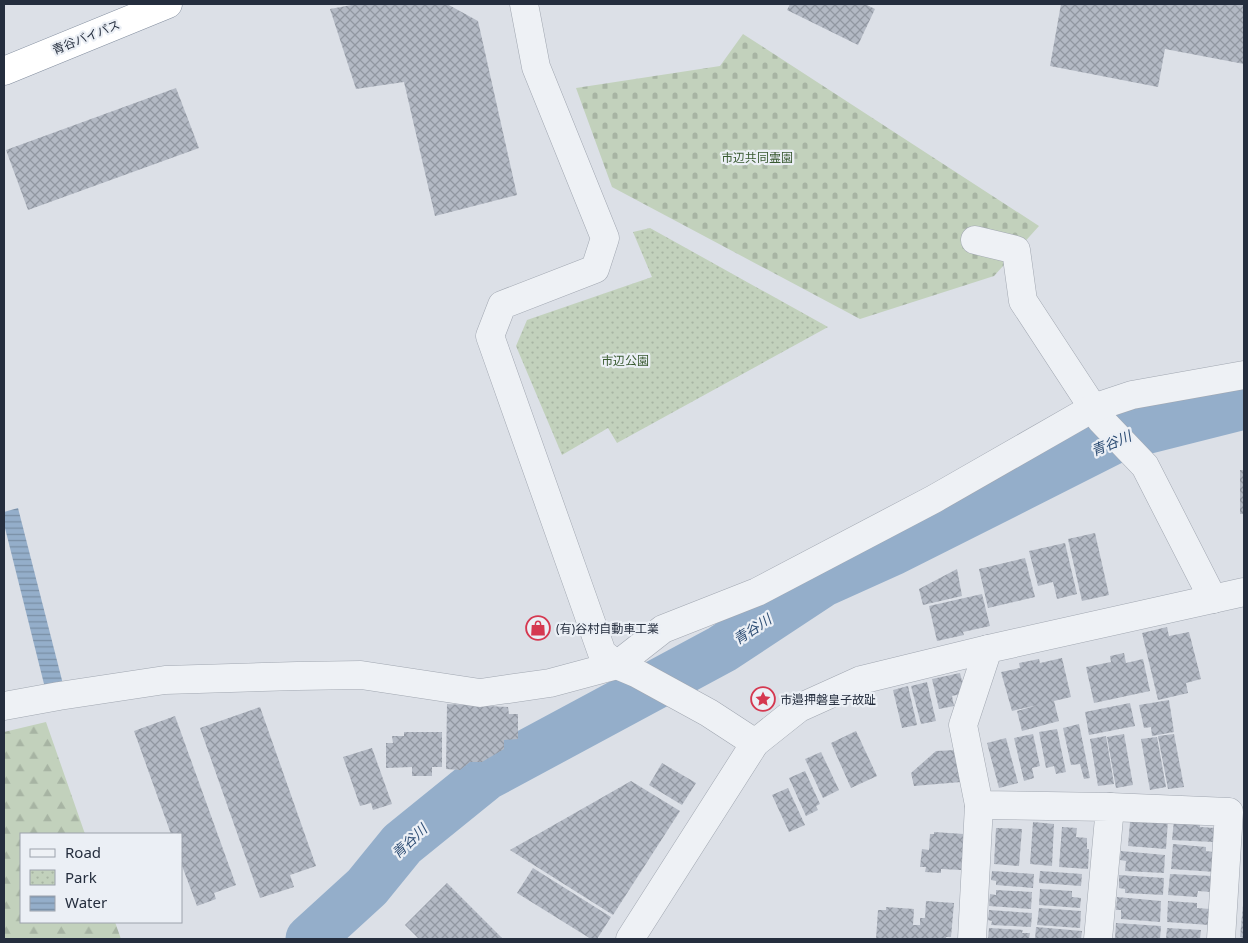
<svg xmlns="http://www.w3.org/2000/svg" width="1248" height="943" viewBox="0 0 1248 943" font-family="'Noto Sans','Noto Sans JP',sans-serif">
<defs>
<pattern id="forest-firs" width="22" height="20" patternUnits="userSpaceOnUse" patternTransform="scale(1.25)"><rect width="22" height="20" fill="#c2d1bc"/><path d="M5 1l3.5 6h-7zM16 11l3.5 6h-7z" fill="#a7b4a3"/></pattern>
<pattern id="cemetery-stones" width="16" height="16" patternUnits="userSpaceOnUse" patternTransform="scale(1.25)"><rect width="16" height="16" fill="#c2d1bc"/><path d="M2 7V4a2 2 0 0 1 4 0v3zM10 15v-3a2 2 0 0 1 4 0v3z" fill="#a7b4a3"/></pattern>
<pattern id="park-dots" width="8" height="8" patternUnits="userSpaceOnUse" patternTransform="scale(1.25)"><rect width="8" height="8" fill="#c2d1bc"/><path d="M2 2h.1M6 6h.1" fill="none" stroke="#a7b4a3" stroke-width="1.8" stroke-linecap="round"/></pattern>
<pattern id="water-rules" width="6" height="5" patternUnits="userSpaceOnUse" patternTransform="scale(1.25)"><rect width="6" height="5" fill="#94aeca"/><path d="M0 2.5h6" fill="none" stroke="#798ea5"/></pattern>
<pattern id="building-cross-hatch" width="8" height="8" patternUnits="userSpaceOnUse" patternTransform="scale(1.25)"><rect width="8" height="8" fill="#b3b9c4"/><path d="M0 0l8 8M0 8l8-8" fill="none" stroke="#9197a1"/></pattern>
</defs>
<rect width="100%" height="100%" fill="#dce0e7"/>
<!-- forest -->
<path fill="url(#forest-firs)" d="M 46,722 L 85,834 L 21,834 L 21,922 L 115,922 L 121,939 L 4,939 L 4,732 Z"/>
<!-- cemetery -->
<path fill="url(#cemetery-stones)" d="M 743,34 L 1039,226 L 994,276 L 860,319 L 612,187 L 576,88 L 720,66 Z"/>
<!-- park -->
<path fill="url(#park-dots)" d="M 650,228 L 828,327 L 617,443 L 608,428 L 562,455 L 516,346 L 527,320 L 652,277 L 633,232 Z"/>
<!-- water -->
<path fill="url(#water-rules)" d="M 18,508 L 64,688 L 46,692 L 4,524 L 4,512 Z"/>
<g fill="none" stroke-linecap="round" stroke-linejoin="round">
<!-- river -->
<path stroke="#94aeca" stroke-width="49" d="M 310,939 L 367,887 L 402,844 L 486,776 L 722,649 L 822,583 L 893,551 L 1121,436 L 1244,405"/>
</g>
<!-- building -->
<g fill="url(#building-cross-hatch)">
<path d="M 357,4 L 447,4 L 478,21 L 517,195 L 435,216 L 404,82 L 356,89 L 330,9 Z"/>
<path d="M 790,4 L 865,4 L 875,9 L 858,45 L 787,10 Z"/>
<path d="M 1061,4 L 1244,4 L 1244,64 L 1165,49 L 1158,87 L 1050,66 Z"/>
<path d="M 176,88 L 199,148 L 28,210 L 6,150 Z"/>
<rect x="1240" y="470" width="4" height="44"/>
<path d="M 1095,533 L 1109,595 L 1082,601 L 1068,539 Z"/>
<path d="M 1065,543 L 1077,594 L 1057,599 L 1053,582 L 1038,586 L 1029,551 Z"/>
<path d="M 1025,558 L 1035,597 L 988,608 L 979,569 Z"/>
<path d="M 957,569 L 962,596 L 923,605 L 919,589 Z"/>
<path d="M 982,594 L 990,626 L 963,632 L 964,635 L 937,641 L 929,606 Z"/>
<path d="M 1167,627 L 1169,636 L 1189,632 L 1201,679 L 1186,683 L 1188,693 L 1158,700 L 1142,633 Z"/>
<path d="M 1124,653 L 1126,663 L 1143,659 L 1150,691 L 1094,703 L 1086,667 L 1111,662 L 1110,656 Z"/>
<path d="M 1062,658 L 1071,697 L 1054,701 L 1059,721 L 1022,731 L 1017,711 L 1038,705 L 1012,711 L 1001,672 L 1020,668 L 1019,663 L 1039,659 L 1040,663 Z"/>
<path d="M 960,673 L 965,693 L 952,696 L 954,706 L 939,709 L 932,679 Z"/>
<path d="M 927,682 L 936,721 L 921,724 L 911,686 Z"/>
<path d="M 908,686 L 917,725 L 902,728 L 893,690 Z"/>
<path d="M 1169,700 L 1174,732 L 1152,736 L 1151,727 L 1144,728 L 1139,705 Z"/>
<path d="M 1130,703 L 1135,726 L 1089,735 L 1085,712 Z"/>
<path d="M 447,704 L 508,707 L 509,714 L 518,714 L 518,739 L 504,740 L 504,749 L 482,762 L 470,762 L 460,770 L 446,769 Z"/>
<path d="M 260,707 L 316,866 L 290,875 L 294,887 L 260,898 L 200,728 Z"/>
<path d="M 175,716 L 236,885 L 214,893 L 216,899 L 197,906 L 181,863 L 181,834 L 171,834 L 134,731 Z"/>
<path d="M 1079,724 L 1090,778 L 1084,779 L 1080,764 L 1071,765 L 1063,728 Z"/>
<path d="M 1057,729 L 1066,772 L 1056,774 L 1054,766 L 1046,768 L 1039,732 Z"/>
<path d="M 856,731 L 877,776 L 851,788 L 831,743 Z"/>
<path d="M 404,732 L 442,732 L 442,767 L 432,767 L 432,776 L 412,776 L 412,767 L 386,768 L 386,743 L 393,743 L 392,736 L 404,736 Z"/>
<path d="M 1033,734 L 1040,766 L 1032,768 L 1034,778 L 1024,781 L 1014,738 Z"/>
<path d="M 1124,734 L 1133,785 L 1116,788 L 1107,737 Z"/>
<path d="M 1174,734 L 1184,787 L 1168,789 L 1158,736 Z"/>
<path d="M 1106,736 L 1114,784 L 1098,786 L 1090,739 Z"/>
<path d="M 1157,737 L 1166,787 L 1150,790 L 1141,739 Z"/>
<path d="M 1006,738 L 1018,783 L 999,788 L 987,743 Z"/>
<path d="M 372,748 L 392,804 L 373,810 L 371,803 L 360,806 L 343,757 Z"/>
<path d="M 956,750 L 961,782 L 914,786 L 911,773 L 936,751 Z"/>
<path d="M 821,752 L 839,790 L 823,798 L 805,759 Z"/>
<path d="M 662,763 L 696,783 L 682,805 L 649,785 Z"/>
<path d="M 805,771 L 820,804 L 816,806 L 818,810 L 806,816 L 789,778 Z"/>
<path d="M 631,781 L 680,811 L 613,915 L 510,850 Z"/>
<path d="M 788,788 L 805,825 L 789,832 L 772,795 Z"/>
<path d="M 1139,818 L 1168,820 L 1166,849 L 1128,846 L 1130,822 L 1139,822 Z"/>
<path d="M 1174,820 L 1200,821 L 1200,827 L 1215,828 L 1214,842 L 1172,840 Z"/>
<path d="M 1033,822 L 1054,824 L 1052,866 L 1030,864 Z"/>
<path d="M 1062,827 L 1077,828 L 1076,837 L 1087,838 L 1087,849 L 1089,849 L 1088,869 L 1059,867 Z"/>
<path d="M 996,828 L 1022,829 L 1019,866 L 994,864 Z"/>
<path d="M 934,832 L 964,834 L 961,870 L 941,869 L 941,873 L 925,872 L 926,867 L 920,867 L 922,849 L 929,850 L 930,834 L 934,834 Z"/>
<path d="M 1173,844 L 1206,847 L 1206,851 L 1213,852 L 1215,872 L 1171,869 Z"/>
<path d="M 1121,851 L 1165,855 L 1164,873 L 1125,871 L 1126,861 L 1120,860 Z"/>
<path d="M 533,868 L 611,917 L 597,939 L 591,939 L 517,893 Z"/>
<path d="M 992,871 L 1034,874 L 1033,888 L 996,885 L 996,881 L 991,880 Z"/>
<path d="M 1040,871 L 1082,874 L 1081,886 L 1039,883 Z"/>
<path d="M 1170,874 L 1212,876 L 1211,892 L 1198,891 L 1197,897 L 1168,895 Z"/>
<path d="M 1119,875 L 1164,878 L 1163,895 L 1125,893 L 1125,889 L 1119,888 Z"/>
<path d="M 447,883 L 503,939 L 419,939 L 405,925 Z"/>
<path d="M 1040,889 L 1072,891 L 1072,897 L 1081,898 L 1080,908 L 1039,905 Z"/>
<path d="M 996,890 L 1032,892 L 1031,909 L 989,906 L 990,894 L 996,895 Z"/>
<path d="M 1117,897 L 1161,901 L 1160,922 L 1121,919 L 1121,910 L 1116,910 Z"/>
<path d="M 926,901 L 954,903 L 951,937 L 946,937 L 946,939 L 876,939 L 878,910 L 886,910 L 886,907 L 914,909 L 913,925 L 920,925 L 920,918 L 925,918 Z"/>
<path d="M 1168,901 L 1197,903 L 1197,908 L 1210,909 L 1209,925 L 1167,922 Z"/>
<path d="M 1243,905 L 1244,905 L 1244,938 L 1240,937 Z"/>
<path d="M 1039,908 L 1081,911 L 1080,928 L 1037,925 Z"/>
<path d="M 989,910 L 1032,913 L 1031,927 L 991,925 L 992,921 L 988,920 Z"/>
<path d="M 1116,923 L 1161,926 L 1160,939 L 1120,939 L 1115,938 Z"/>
<path d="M 1036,927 L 1082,931 L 1081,939 L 1035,939 Z"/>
<path d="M 989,928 L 1023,930 L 1022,933 L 1030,933 L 1029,939 L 988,939 Z"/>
<path d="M 1167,928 L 1201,930 L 1200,939 L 1166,939 Z"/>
</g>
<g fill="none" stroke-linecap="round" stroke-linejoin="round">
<!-- minor casing -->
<g stroke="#a1a7b1" stroke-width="29">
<g id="minor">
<path d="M 524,4 L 536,67 L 605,238 L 595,269 L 502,305 L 490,336 L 602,653 L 617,665 L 636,673 L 709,713 L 755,743"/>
<path d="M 975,240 L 1016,250 L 1023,301 L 1101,420 L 1145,466 L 1213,599"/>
<path d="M 988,649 L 963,725 L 979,805 L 1110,807 L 1098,939"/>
<path d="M 4,706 L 59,696 L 165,680 L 297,676 L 361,675 L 480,693 L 550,683 L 617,665 L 663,629 L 757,592 L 934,499 L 1093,408 L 1132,395 L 1244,375"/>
<path d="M 1110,807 L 1229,812 L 1221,939"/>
<path d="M 630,939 L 755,743 L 799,708 L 861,680 L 988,649 L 1244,592"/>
<path d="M 972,939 L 979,805"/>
</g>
</g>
<!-- trunk casing -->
<g stroke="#828d9e" stroke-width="29">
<path id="trunk" d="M 4,71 L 168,4"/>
</g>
<!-- minor -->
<use href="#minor" stroke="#eef1f5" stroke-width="28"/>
<!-- trunk -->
<use href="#trunk" stroke="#fff" stroke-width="28"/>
</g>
<!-- icons -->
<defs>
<g id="shop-ring" transform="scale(1.25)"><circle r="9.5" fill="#ebeff5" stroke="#d53850" stroke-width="1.5"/><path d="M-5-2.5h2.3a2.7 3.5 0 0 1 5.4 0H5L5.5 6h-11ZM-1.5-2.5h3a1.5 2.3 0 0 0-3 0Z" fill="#d53850"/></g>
<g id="sight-ring" transform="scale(1.25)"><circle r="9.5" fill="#ebeff5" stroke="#d53850" stroke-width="1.5"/><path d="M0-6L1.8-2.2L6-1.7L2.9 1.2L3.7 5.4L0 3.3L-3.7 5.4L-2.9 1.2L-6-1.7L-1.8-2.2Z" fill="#d53850"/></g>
</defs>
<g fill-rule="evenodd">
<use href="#shop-ring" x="538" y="628"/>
<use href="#sight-ring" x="763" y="699"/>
</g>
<g text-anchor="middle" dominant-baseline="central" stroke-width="4.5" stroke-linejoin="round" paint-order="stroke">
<!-- street labels -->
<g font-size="12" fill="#252e3e" stroke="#ebeff5">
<text transform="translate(86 37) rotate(-22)">青谷バイパス</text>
</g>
<!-- park labels -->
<g font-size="12" fill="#395a31" stroke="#ebeff5">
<text x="757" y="157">市辺共同霊園</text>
<text x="625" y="360">市辺公園</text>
</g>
<!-- poi labels -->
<g font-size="12" fill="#252e3e" stroke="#ebeff5" text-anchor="start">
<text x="556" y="628">(有)谷村自動車工業</text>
<text x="780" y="699">市邉押磐皇子故趾</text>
</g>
<!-- water labels -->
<g font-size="14" font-style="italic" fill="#2d4d74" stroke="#ebeff5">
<text transform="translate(1111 443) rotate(-23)">青谷川</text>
<text transform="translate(752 629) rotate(-33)">青谷川</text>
<text transform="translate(409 841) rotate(-43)">青谷川</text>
</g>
</g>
<!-- border -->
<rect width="1248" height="943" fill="none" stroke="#252e3e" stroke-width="10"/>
<!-- legend -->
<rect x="20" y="833" width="162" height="90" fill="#ebeff5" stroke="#9ca2ac"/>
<rect x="30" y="849" width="25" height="8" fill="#eef1f5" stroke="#9ca2ac"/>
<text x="65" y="858" font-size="15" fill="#252e3e">Road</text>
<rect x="30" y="870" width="25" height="15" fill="url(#park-dots)" stroke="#9ca2ac"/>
<text x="65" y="883" font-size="15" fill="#252e3e">Park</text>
<rect x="30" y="896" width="25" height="15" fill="url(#water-rules)" stroke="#9ca2ac"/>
<text x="65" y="908" font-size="15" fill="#252e3e">Water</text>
</svg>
